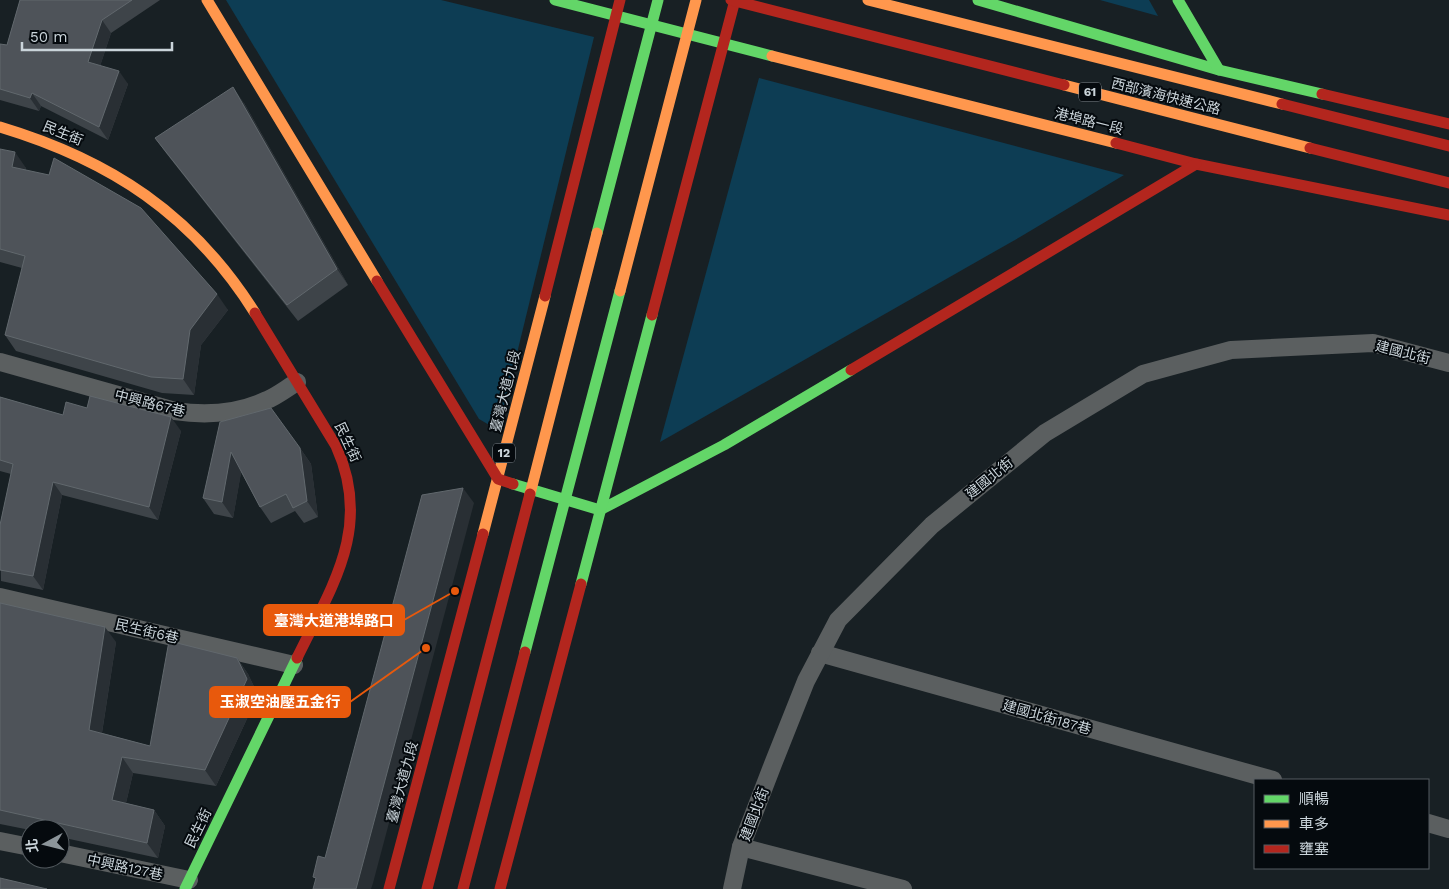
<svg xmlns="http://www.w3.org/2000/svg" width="1449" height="889" viewBox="0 0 1449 889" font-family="'Work Sans','Noto Sans TC',sans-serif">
<rect width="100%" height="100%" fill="#182024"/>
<!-- green -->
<g fill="#0d3d54">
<path d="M 226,0 L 441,0 L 594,37 L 500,423 L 491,426 L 479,419 Z"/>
<path d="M 1100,0 L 1149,0 L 1158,16 Z"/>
<path d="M 759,78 L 1124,175 L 1020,237 L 660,442 Z"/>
</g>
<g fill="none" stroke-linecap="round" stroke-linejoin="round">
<!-- street -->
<g stroke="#5b5f60" stroke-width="18">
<path d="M 0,362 L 175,411 C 207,416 237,414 267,400 C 277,396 287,388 297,382"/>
<path d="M 0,597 L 294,665"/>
<path d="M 820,653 L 1273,780"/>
<path d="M 1428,823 L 1449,829"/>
<path d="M 0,841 L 30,847"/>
<path d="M 741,847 L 903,889"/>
<path d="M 60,853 L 189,880"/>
<path d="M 732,889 L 741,847 L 773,764 L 806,681 L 838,620 L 932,525 L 1045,433 L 1143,374 L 1231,350 L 1373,343 L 1449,363"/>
</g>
<!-- fast -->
<g stroke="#63d668" stroke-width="11">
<path d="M 555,0 L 772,56"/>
<path d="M 978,0 L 1219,70 L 1322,94"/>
<path d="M 1178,0 L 1219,70"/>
<path d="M 597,233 L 658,0"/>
<path d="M 513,484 L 600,510 L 724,445 L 851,370"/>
<path d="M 581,584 L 652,315"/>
<path d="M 525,652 L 620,291"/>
<path d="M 185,889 L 297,658"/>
</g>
<!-- slow -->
<g stroke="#ff974d" stroke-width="11">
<path d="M 207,0 L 377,281"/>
<path d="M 868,0 L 1282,104"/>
<path d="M 772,56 L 1116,143"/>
<path d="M 0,127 C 110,160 193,214 255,313"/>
<path d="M 620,291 L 696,0"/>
<path d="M 530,494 L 597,233"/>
<path d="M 483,534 L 545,296"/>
</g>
<!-- jam -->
<g stroke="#b3261e" stroke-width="11">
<path d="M 1322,94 L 1449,124"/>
<path d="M 1282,104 L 1449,146"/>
<path d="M 1116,143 L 1196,164 L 1449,215"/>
<path d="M 377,281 L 498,479 L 513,484"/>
<path d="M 545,296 L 620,0"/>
<path d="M 255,313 L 336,446 C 373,527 332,586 297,658"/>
<path d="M 652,315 L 735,0"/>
<path d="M 851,370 L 1196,164"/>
<path d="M 389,889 L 483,534"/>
<path d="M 427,889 L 530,494"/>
<path d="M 463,889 L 525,652"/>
<path d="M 500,889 L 581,584"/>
</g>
<!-- slow-bridge -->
<path stroke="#ff974d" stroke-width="11" d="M 1064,85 L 1310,148"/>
<!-- jam-bridge -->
<g stroke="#b3261e" stroke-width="11">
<path d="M 731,0 L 1064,85"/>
<path d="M 1310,148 L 1449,183"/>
</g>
</g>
<!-- wall -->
<g fill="#3e4449">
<path d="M 20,0 L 160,0 L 111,33 L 100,66 L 128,84 L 108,140 L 41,106 L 39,111 L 0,100 L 0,44 L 7,45 Z"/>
<path d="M 244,103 L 348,285 L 298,321 L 166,153 L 155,138 Z"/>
<path d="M 0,149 L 26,168 L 26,170 L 228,310 L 201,345 L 194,395 L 162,393 L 16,351 L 5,335 L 22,268 L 0,262 Z"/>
<path d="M 0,397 L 63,415 L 87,408 L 181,431 L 158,520 L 62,495 L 43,590 L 1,581 L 0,525 L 11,474 L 0,471 Z"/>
<path d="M 220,422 L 300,448 L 311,464 L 318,517 L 304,523 L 295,511 L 271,523 L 260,507 L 241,472 L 233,518 L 214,514 L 203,498 Z"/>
<path d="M 0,603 L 116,642 L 102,733 L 150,746 L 237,658 L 248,674 L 258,695 L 216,786 L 133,773 L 126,803 L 154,810 L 165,826 L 158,858 L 60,837 L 60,829 L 30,829 L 30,830 L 0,824 Z"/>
</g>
<!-- shaded-wall -->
<g fill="#292f34">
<path d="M 102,20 L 111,33 L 97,75 L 88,62 Z"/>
<path d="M 119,71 L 128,84 L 108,140 L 99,127 Z"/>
<path d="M 233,87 L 244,103 L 348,285 L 337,269 Z"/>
<path d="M 32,93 L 41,106 L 39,111 L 30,98 Z"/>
<path d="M 15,152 L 26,168 L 23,183 L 12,167 Z"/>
<path d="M 217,294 L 228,310 L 201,345 L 194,395 L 183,379 L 190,330 Z"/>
<path d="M 171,417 L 181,431 L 158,520 L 149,507 Z"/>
<path d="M 300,448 L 311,464 L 318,517 L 307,501 Z"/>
<path d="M 231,452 L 242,468 L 233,518 L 222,502 Z"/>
<path d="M 53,482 L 62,495 L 43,590 L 33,576 Z"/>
<path d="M 463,488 L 474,503 L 373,883 L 371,889 L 356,889 Z"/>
<path d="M 105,627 L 116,642 L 100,745 L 89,730 Z"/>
<path d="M 237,658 L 248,674 L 258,695 L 216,786 L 205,770 Z"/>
<path d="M 122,757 L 133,773 L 123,816 L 112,800 Z"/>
<path d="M 154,810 L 165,826 L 158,858 L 147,843 Z"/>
</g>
<!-- building -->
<g fill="#4e5359" stroke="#61686d">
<path d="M 20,0 L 132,0 L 102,20 L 88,62 L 119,71 L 99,127 L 32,93 L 30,98 L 0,89 L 0,44 L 7,45 Z"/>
<path d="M 233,87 L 337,269 L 287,305 L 155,138 Z"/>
<path d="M 0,149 L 15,152 L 12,167 L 49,175 L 54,158 L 141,208 L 217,294 L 190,330 L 183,379 L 151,377 L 5,335 L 25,256 L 0,249 Z"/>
<path d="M 90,396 L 171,417 L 149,507 L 53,482 L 33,576 L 0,570 L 0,525 L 13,464 L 0,460 L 0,397 L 63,415 L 66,402 L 87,408 Z"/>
<path d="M 271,408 L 300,448 L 307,501 L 293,508 L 286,494 L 260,507 L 231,452 L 222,502 L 203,498 L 220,422 Z"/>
<path d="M 463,488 L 356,889 L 313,889 L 316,878 L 313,877 L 318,856 L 325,858 L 422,495 Z"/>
<path d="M 0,603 L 105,627 L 89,730 L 150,746 L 169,641 L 237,658 L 247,679 L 205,770 L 122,757 L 112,800 L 154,810 L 147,843 L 0,810 Z"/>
<path d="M 0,878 L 47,889 L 0,889 Z"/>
</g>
<g text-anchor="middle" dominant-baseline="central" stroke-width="4" stroke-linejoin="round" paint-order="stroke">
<!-- shield labels -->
<g fill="#050a0e" stroke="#8f979d" stroke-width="1">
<rect x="1079" y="82.5" width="22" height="19" rx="4"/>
<rect x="493" y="443.5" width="22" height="19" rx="4"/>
</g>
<g font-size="12" font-weight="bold" fill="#cad4da">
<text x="1090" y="92">61</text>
<text x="504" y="453">12</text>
</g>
<!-- street labels -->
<g font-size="14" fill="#cad4da" stroke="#050a0e">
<text transform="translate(1166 96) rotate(14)">西部濱海快速公路</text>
<text transform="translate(1089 121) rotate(14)">港埠路一段</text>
<text transform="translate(63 133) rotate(22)">民生街</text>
<text transform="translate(1403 352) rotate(14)">建國北街</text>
<text transform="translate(505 391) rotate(-76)">臺灣大道九段</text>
<text transform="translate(150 403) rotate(14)">中興路67巷</text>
<text transform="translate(348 442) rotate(65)">民生街</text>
<text transform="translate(989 478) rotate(-39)">建國北街</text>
<text transform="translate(147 631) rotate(13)">民生街6巷</text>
<text transform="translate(1047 717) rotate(16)">建國北街187巷</text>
<text transform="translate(402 782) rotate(-75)">臺灣大道九段</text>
<text transform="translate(754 814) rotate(-69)">建國北街</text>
<text transform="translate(198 828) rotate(-64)">民生街</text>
<text transform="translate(125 867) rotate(12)">中興路127巷</text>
</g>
</g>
<!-- callouts -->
<path fill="none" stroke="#e8590c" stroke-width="2" d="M455 591L404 620M426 648L350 702"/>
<g fill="#e8590c" stroke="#050a0e" stroke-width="2">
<circle cx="455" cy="591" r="5"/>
<circle cx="426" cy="648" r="5"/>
</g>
<g fill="#e8590c" stroke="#e8590c" stroke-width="2">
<rect x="264" y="605" width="140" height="30" rx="5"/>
<rect x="210" y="687" width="140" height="30" rx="5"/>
</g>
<g font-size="15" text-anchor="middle" font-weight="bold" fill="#fff">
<text x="334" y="626">臺灣大道港埠路口</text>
<text x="280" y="707">玉淑空油壓五金行</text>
</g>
<!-- legend -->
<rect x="1254" y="779" width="175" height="90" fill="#050a0e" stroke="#545b60"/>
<rect x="1264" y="795" width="25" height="8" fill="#63d668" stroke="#545b60"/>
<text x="1299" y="804" font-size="15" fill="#cad4da">順暢</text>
<rect x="1264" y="820" width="25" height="8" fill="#ff974d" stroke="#545b60"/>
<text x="1299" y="829" font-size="15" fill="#cad4da">車多</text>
<rect x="1264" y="845" width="25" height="8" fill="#b3261e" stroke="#545b60"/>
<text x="1299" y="854" font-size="15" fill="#cad4da">壅塞</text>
<!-- north arrow -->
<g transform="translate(45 844) rotate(263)"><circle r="24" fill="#050a0e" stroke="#545b60"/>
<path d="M0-4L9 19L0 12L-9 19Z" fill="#8c959a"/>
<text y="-8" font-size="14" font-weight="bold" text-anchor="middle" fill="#cad4da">北</text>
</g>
<!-- scale -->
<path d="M22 42v8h150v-8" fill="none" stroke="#cad4da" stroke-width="2.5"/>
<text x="30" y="42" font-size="15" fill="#cad4da" stroke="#050a0e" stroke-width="4" paint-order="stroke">50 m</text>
</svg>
